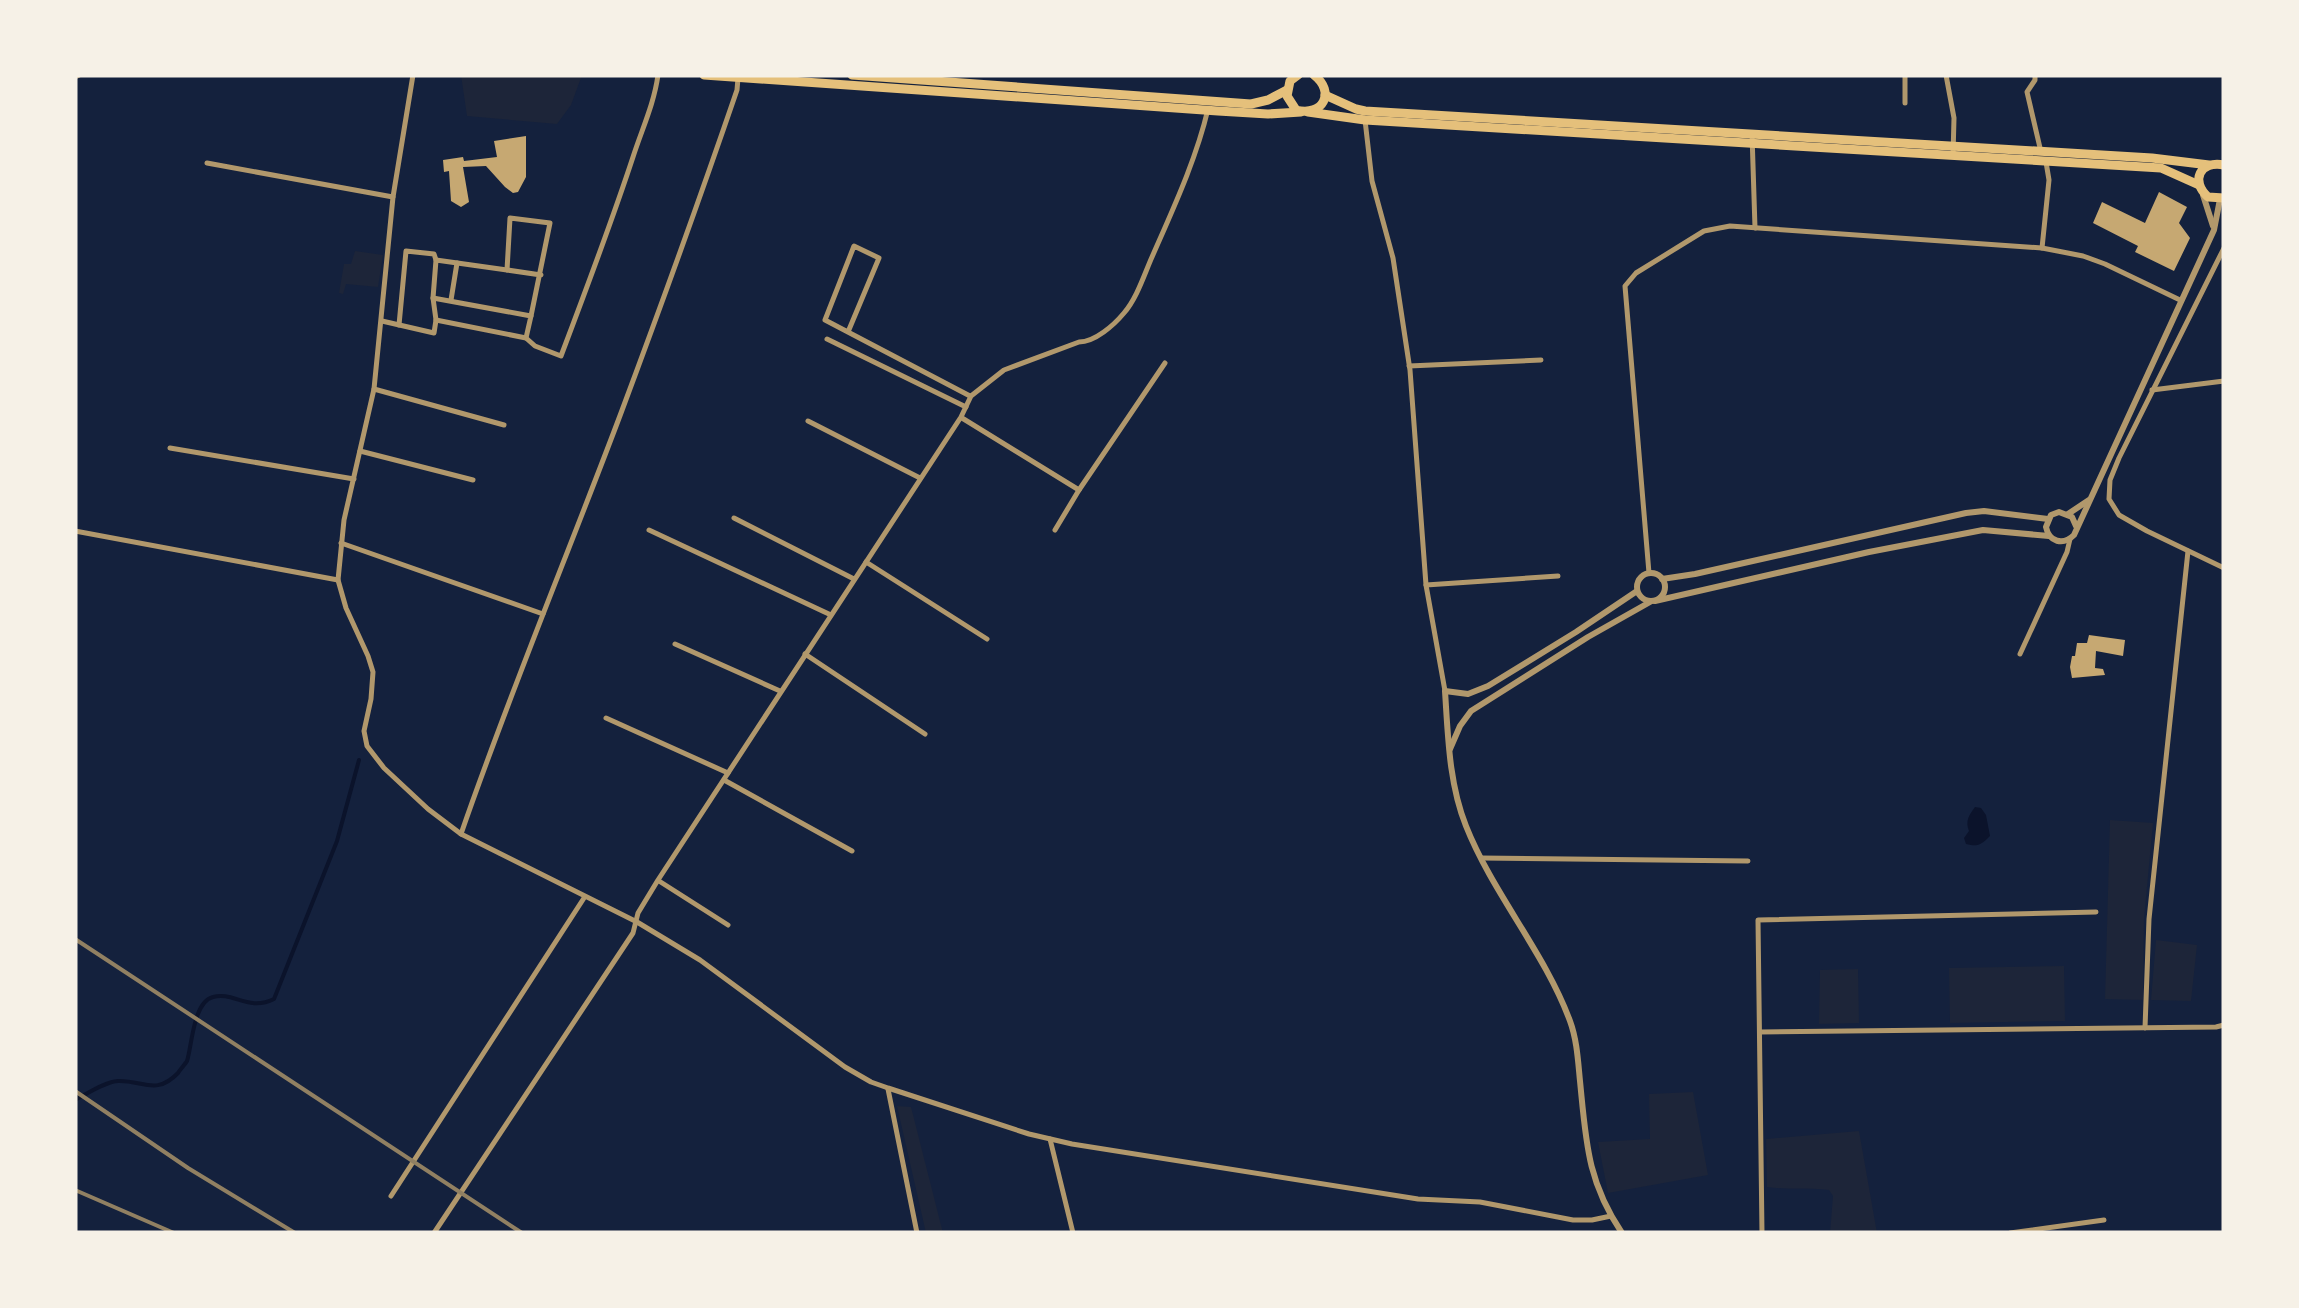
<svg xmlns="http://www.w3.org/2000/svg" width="2299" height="1308" viewBox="0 0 2299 1308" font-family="Poppins,sans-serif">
<rect width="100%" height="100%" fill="#14213d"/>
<!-- green -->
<g fill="#1d2539">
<path d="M 461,75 L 582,75 L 571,105 L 557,124 L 467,116 Z"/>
<path d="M 355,251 L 383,255 L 378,287 L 346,284 L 343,294 L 339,293 L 344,264 L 351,264 Z"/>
<path d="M 2110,820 L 2153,823 L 2144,919 L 2143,1000 L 2105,999 Z"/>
<path d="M 2156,940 L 2197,945 L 2191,1001 L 2151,1000 Z"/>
<path d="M 2064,966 L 2065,1021 L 1950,1023 L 1949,968 Z"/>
<path d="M 1858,969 L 1859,1023 L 1819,1024 L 1820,970 Z"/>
<path d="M 1693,1092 L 1708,1175 L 1608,1193 L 1598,1142 L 1650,1139 L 1649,1094 Z"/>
<path d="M 897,1106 L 911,1107 L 943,1233 L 926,1233 Z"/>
<path d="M 1859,1131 L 1877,1233 L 1830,1233 L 1833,1196 L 1829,1190 C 1808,1187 1789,1190 1767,1187 L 1766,1139 Z"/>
</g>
<!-- water -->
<path fill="#0b132b" d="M 1975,807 L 1981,808 L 1986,815 L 1990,836 C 1981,845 1978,847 1966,844 L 1964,838 L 1969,831 C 1965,821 1969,815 1975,807 Z"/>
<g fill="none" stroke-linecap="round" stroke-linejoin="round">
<!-- stream -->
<path stroke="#0b132b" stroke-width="4" d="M 75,1100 C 87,1094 104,1082 118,1081 C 143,1080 156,1096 178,1073 C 179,1071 186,1063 187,1061 C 192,1046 193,1002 213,997 C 233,991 248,1012 274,999 L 337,841 L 359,760"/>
</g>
<!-- building -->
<g fill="#c6a872">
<path d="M 526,136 L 526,177 L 518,192 L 513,193 L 505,187 L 486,166 L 463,167 L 469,202 L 461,207 L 451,201 L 449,171 L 444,172 L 443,160 L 463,157 L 464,161 L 497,157 L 494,141 Z"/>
<path d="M 2159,192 L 2187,207 L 2179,223 L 2190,238 L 2174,271 L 2135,252 L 2138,246 L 2093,223 L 2102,202 L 2145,223 Z"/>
<path d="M 2089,635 L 2125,640 L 2123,656 L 2096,651 L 2095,668 L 2103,669 L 2105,675 L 2072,678 L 2070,667 L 2072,656 L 2075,656 L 2077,643 L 2087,643 Z"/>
</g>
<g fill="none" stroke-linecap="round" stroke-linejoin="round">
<!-- minor -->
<g stroke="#b1986c" stroke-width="5">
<path d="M 413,75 L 393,197 L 374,389 L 344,520 L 338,580 L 346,608 L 368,656 L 373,672 L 371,699 L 364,731 L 367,746 L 384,768 L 428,809 L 461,834 L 637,922 L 700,960 L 845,1067 L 871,1082 L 888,1088 L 1029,1134 L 1072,1144 L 1418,1199 L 1480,1202 L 1573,1220 L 1592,1220 L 1611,1216"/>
<path d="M 1946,75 L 1954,118 L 1953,156"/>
<path d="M 2035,75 L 2035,80 L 2027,92 L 2041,152"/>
<path d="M 75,77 L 79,75"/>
<path d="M 1905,103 L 1905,75"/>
<path d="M 1365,120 L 1372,181 L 1393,258 L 1410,370 L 1426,585 L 1445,691"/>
<path d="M 1752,134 L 1755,228"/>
<path d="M 207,163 L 393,197"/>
<path d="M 2042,248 L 2049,180 L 2046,162"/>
<path d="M 2224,248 L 2119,458 L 2110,480 L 2109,499 L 2119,515 L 2147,531 L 2224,568"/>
<path d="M 433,298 L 436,260 L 507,270"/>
<path d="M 451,300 L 457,263"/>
<path d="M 531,316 L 550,223 L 510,218 L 507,270 L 541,275"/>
<path d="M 436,320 L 526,338"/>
<path d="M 382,321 L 434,333 L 436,320 L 433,298 L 531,316 L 526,338 L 535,346 L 561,356 C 586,290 611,224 633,157 C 642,129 654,104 658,75"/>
<path d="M 399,325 L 406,251 L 434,254 L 436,260"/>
<path d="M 848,332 L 879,258 L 854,246 L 825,320 L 970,396"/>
<path d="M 827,339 L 966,407"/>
<path d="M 1409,366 L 1541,360"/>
<path d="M 374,389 L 504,425"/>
<path d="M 2152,390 L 2224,381"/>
<path d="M 962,418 L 1079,490"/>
<path d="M 808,421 L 920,478"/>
<path d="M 170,448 L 354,479"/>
<path d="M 360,451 L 473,480"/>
<path d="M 734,518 L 854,579"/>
<path d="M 649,530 L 831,615"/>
<path d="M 1055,530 L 1079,490 L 1165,363"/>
<path d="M 75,531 L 338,580"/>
<path d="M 341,543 L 543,614"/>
<path d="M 866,562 L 987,639"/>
<path d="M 1649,573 L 1625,286 L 1636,273 L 1704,231 L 1730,226 L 2042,248 L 2083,256 L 2105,264 L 2180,300"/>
<path d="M 1426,585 L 1558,576"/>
<path d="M 675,644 L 780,691"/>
<path d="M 805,654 L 925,734"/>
<path d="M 2020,654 L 2067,552 L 2070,539"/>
<path d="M 606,718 L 728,773"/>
<path d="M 724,780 L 852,851"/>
<path d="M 461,834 C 510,692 568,554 621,413 C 661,306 700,198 737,90 L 738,78"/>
<path d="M 1481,858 L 1748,861"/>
<path d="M 659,881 L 728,925"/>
<path d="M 2145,1028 L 2149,919 L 2188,551"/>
<path d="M 1760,1032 L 2216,1027 L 2224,1025"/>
<path d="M 888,1089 L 917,1233"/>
<path d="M 1050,1139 L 1073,1233"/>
<path d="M 391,1196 L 584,898"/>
<path d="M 434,1233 L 633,933 L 638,913 L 658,880 L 961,417 L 971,396 L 1004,370 L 1079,342 C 1095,342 1114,325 1124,313 C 1137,298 1144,275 1152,257 C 1173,209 1196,160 1208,109"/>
<path d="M 1762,1233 L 1758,920 L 2096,912"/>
<path d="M 2010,1233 L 2104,1220"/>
</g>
<!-- tertiary -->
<g stroke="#b1986c" stroke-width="6">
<path d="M 2203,195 L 2213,226"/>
<path d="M 2068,514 L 2089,500"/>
<path d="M 2076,526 L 2072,517 L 2059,512 L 2051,515 L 2046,527 C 2049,542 2063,546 2074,535 L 2214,230 L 2220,199"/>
<circle cx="1651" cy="587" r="14"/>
<path d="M 1662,579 L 1695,574 L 1966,513 L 1984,511 L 2048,519"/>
<path d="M 1655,601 L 1869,552 L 1983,530 L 2049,536"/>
<path d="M 1450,749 L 1460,726 L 1471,711 L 1588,637 L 1650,602"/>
<path d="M 1622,1233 C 1587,1181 1586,1141 1580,1081 C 1578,1061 1577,1040 1570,1021 C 1545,953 1493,894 1466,826 C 1449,784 1448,736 1445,691 L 1468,694 L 1488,686 L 1576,632 L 1637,591"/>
</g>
<!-- primary -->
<g stroke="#e5c07b" stroke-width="9">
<path d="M 704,75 L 1218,111 L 1268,114 L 1301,112"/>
<path d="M 852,75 L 1251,104 L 1268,100 L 1287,90"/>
<path d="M 1298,75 L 1290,81 L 1287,96 L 1296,110 C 1323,117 1336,92 1314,75"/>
<path d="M 1325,95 L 1356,109 L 1365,111 L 2152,158 L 2209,165"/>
<path d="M 1308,112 L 1365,120 L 2161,168 L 2199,185"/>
<path d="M 2224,165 C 2200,160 2190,181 2208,197 L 2224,198"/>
</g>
<!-- rail -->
<g stroke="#918062" stroke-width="4">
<path d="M 75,939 L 522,1233"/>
<path d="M 75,1091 L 188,1168 L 295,1233"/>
<path d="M 75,1190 L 174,1233"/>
</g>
</g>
<!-- border -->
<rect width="2299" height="1308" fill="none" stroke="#f6f1e7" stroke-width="155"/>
</svg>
